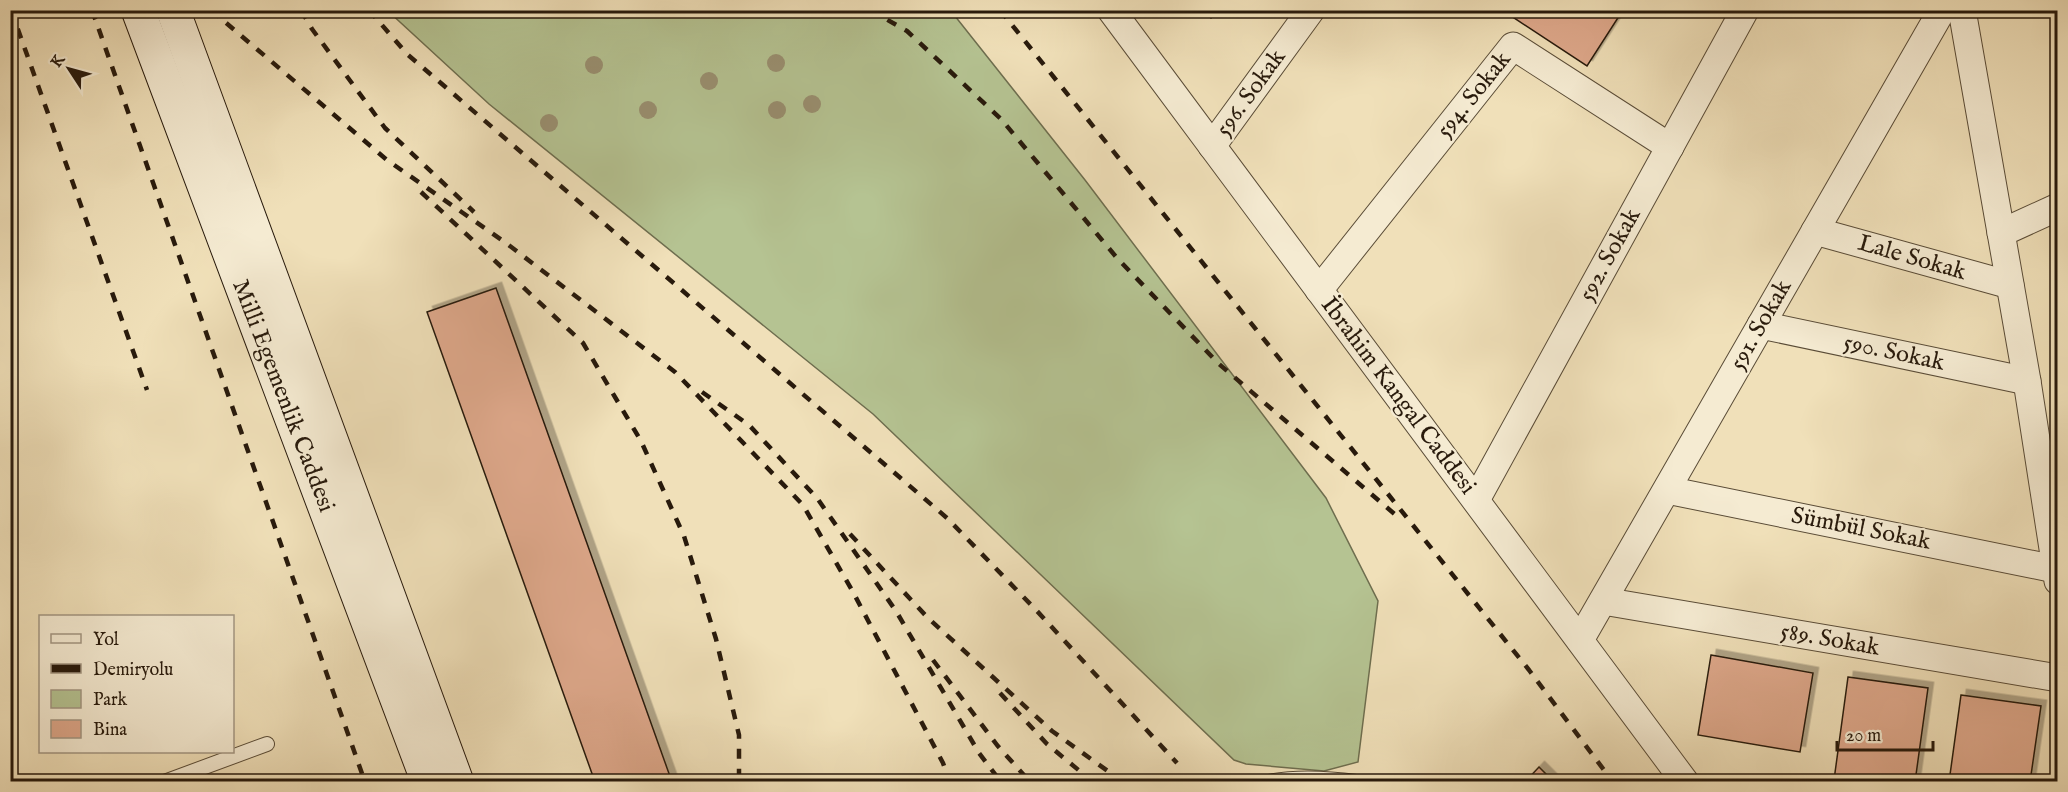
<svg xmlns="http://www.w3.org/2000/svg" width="2068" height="792" viewBox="0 0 2068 792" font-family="'IM FELL English',serif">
<defs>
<filter id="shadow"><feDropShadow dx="5.5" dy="-5.5" stdDeviation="0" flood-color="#0004"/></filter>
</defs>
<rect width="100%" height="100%" fill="#f0e0b9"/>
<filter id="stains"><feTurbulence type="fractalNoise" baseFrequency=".00333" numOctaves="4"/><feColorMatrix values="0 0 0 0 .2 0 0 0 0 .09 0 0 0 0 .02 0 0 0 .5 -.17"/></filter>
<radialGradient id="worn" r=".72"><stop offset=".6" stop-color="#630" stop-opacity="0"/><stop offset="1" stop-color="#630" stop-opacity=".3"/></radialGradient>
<!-- green -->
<path fill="#b5c392" stroke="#6e6e4f" stroke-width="1.5" d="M 388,11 L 951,11 L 1085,180 L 1326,498 L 1378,601 L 1358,762 L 1324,771 L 1246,764 L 1234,760 L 873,414 L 489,104 Z"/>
<!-- building -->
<g fill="#dea88b" stroke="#281a0c" stroke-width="1.5" filter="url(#shadow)">
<path d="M 1201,10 L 1217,10 L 1211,18 Z"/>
<path d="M 1502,10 L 1623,10 L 1587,66 Z"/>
<path d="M 496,288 L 672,782 L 595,782 L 427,312 Z"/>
<path d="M 1711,655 L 1813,673 L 1800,752 L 1698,735 Z"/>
<path d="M 1848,677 L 1928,688 L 1915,782 L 1834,780 Z"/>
<path d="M 1961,695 L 2041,706 L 2030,782 L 1949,782 Z"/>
<path d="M 1539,767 L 1554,782 L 1525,782 Z"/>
</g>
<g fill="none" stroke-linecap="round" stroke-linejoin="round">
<!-- service casing -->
<g stroke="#5a4c37" stroke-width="16">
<g id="service">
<path d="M 164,782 L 267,744"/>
<path d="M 1268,782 C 1298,776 1327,778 1356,782"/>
</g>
</g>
<!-- minor casing -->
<g stroke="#5a4c37" stroke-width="29">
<g id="minor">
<path d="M 1111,10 L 1685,782"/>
<path d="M 1962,10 L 2027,381 L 2058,581"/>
<path d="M 1212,146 L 1311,10"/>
<path d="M 1815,231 L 2010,285"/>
<path d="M 2001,233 L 2058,207"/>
<path d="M 1319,290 L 1513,46 L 1670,147"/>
<path d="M 1761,325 L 2027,381"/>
<path d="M 1667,490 L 2055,569"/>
<path d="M 1476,500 L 1745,10"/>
<path d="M 1603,601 L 2058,678"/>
<path d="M 1580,640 L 1942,10"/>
</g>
</g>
<!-- secondary casing -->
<g stroke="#281a0c" stroke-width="35">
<g id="secondary">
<path d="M 138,10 L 428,782"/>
<path d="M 173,10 L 457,782"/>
</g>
</g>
<!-- service -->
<use href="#service" stroke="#f5ebd2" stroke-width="14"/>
<!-- minor -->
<use href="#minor" stroke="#f5ebd2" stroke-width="27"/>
<!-- secondary -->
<use href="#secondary" stroke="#f5ebd2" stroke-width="33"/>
<!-- rail -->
<g stroke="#281a0c" stroke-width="4.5" stroke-dasharray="10 10" stroke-linecap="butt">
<path d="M 11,10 L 147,390"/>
<path d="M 92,10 L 365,782"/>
<path d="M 211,10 L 387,160 L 506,243 L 675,372 L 803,505 L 853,592 L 943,763 L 950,782"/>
<path d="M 301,10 L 312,29 L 385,128 L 474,212"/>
<path d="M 369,10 L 407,54 L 947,518 L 1037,611 L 1177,763"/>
<path d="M 870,10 L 907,31 L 1001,119 L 1117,258 L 1219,364 L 1398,517"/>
<path d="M 1000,10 L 1529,670 L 1613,782"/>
<path d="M 421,192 L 583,343 L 641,441 L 684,536 L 716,639 L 739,735 L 739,782"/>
<path d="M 702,392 L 749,425 L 817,498 L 896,611 L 979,753 L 1001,782"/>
<path d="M 850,534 L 927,617 L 1052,731 L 1123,782"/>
<path d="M 933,660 L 997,745 L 1030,782"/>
<path d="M 1000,693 L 1047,744 L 1093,782"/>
</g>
</g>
<!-- trees -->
<g fill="#998f70">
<circle cx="776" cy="63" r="9"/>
<circle cx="594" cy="65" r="9"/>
<circle cx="709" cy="81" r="9"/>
<circle cx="812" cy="104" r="9"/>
<circle cx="648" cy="110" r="9"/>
<circle cx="777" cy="110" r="9"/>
<circle cx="549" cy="123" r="9"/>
</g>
<g text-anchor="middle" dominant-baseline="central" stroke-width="4.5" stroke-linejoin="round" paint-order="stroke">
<!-- street labels -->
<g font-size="24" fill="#281a0c" stroke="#f5ebd2">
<text transform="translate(1251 93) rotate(-54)">596. Sokak</text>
<text transform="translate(1474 95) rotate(-51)">594. Sokak</text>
<text transform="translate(1610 255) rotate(-61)">592. Sokak</text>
<text transform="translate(1912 258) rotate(16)">Lale Sokak</text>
<text transform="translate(1761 325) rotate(-60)">591. Sokak</text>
<text transform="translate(1894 353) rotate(12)">590. Sokak</text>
<text transform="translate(283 396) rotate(69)">Milli Egemenlik Caddesi</text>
<text transform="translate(1398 396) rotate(53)">İbrahim Kangal Caddesi</text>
<text transform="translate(1861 529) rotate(11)">Sümbül Sokak</text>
<text transform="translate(1830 640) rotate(10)">589. Sokak</text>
</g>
</g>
<!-- margin -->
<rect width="2068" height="792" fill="none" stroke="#f0e0b9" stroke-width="36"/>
<rect x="12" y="12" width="2044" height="768" fill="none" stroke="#281a0c" stroke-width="3"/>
<rect x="18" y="18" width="2032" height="756" fill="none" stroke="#281a0c" stroke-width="1.5"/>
<!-- legend -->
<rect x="39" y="615" width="195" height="138" fill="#f5ebd2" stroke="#a39783" stroke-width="1.5"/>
<rect x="51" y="634" width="30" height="9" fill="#f5ebd2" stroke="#a39783" stroke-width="1.5"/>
<text x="93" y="645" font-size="18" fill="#281a0c">Yol</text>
<rect x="51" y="664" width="30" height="9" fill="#281a0c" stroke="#a39783" stroke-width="1.5"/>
<text x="93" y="675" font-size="18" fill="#281a0c">Demiryolu</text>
<rect x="51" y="690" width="30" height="18" fill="#b5c392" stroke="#a39783" stroke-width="1.5"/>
<text x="93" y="705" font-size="18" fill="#281a0c">Park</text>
<rect x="51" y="720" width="30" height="18" fill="#dea88b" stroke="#a39783" stroke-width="1.5"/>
<text x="93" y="735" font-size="18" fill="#281a0c">Bina</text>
<!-- north arrow -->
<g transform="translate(69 69) rotate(306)" stroke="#f5ebd2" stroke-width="4.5" paint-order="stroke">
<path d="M0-4.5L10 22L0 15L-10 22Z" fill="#281a0c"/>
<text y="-9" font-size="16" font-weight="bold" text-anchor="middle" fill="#281a0c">K</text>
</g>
<!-- scale -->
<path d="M1837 741v9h96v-9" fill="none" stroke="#281a0c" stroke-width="3"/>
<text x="1846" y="741" font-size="18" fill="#281a0c" stroke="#f5ebd2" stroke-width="4.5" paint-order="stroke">20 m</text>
<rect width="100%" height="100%" filter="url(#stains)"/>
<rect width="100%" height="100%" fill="url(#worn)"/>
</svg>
